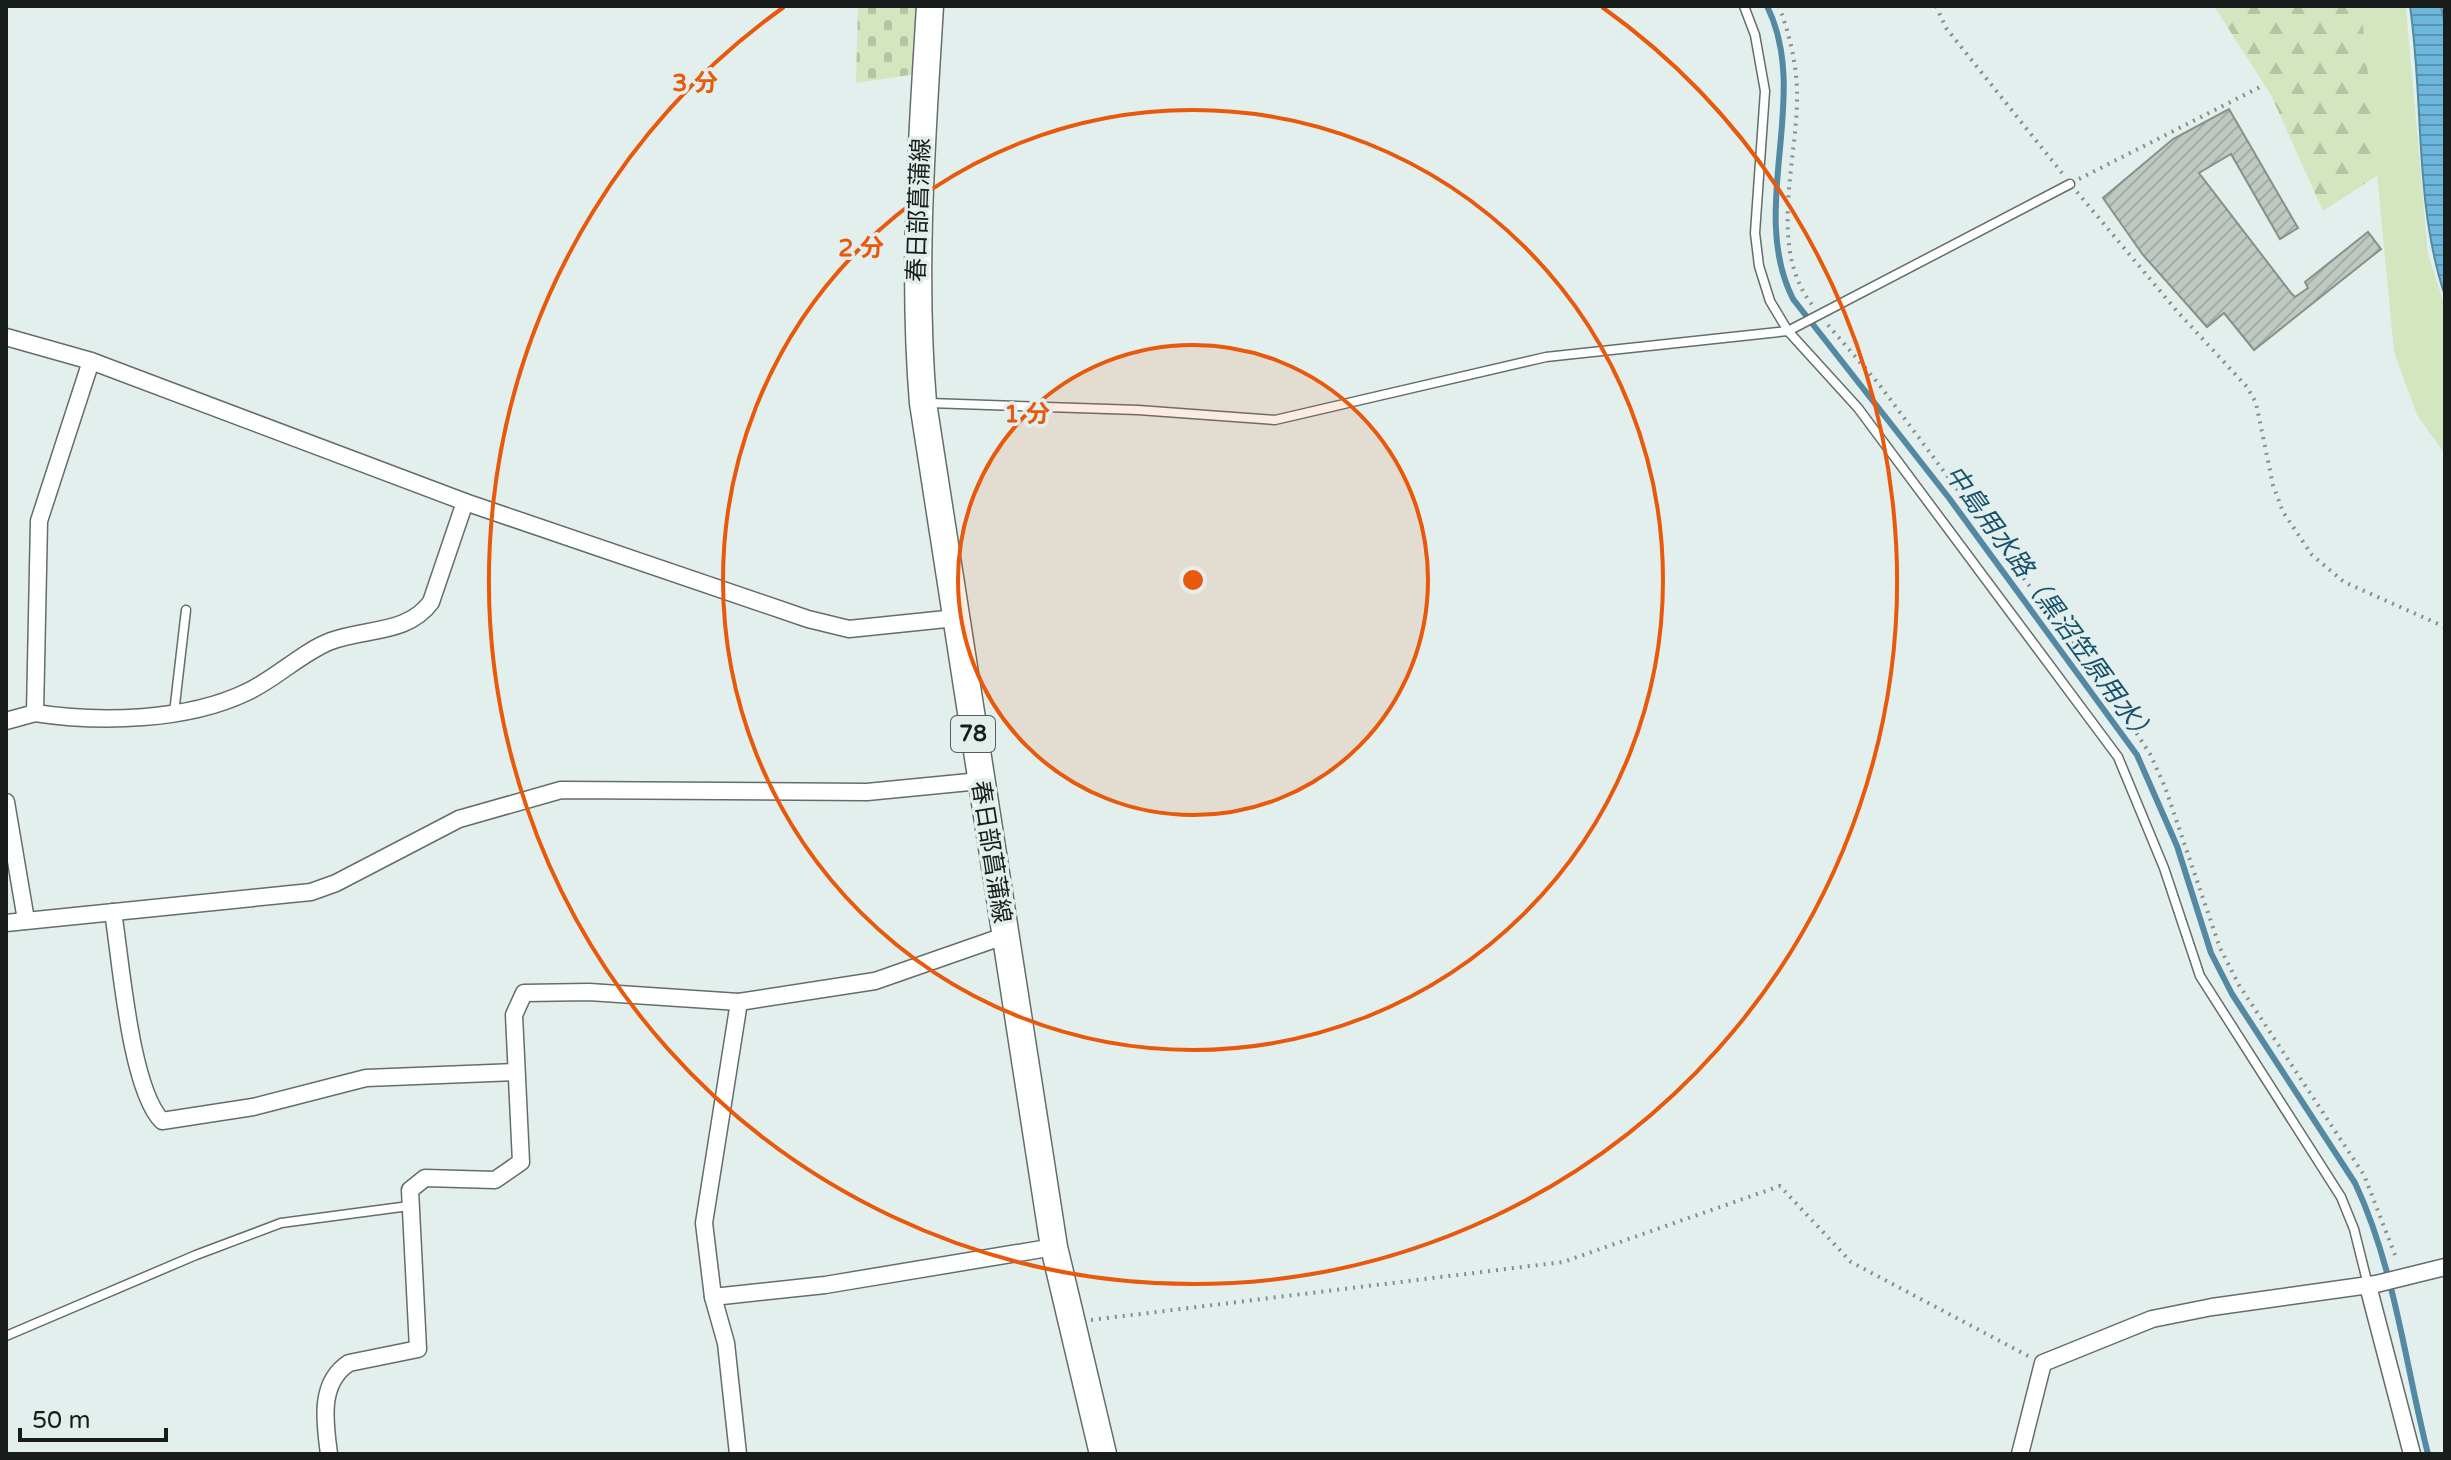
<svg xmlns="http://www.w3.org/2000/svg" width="2451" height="1460" viewBox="0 0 2451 1460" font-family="'Varela Round','Noto Sans JP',sans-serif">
<defs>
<pattern id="forest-firs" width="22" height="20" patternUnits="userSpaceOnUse" patternTransform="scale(2)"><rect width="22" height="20" fill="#d4e6bf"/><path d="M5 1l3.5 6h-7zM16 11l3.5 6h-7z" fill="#b5c5a4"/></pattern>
<pattern id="cemetery-stones" width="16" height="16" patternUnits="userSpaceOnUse" patternTransform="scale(2)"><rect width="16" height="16" fill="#d4e6bf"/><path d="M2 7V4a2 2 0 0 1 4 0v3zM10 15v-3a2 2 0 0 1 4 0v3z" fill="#b5c5a4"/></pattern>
<pattern id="water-rules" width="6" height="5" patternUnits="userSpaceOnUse" patternTransform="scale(2)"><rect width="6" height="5" fill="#6cb7db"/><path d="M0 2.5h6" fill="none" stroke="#5894b1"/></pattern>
<pattern id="building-hatch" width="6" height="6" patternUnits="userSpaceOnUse" patternTransform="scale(2)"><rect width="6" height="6" fill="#bfc9c1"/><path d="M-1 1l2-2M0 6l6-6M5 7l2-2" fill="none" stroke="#a3aca5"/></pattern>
</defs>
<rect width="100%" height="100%" fill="#e2efec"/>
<!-- green -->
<path fill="#d4e6bf" d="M 2361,6 L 2406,8 L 2428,254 L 2445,307 L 2445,454 L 2417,415 L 2394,352 Z"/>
<!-- forest -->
<path fill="url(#forest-firs)" d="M 2214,6 L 2361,6 L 2378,175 L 2323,211 L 2271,95 Z"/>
<!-- cemetery -->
<path fill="url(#cemetery-stones)" d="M 858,6 L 921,6 L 916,74 L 856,83 Z"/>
<!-- water -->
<path fill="url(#water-rules)" stroke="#5389a2" stroke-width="2" d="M 2410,6 L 2441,6 L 2445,24 L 2445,296 C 2414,203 2424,102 2410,6 Z"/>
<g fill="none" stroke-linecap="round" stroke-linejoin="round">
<!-- stream -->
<path stroke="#5389a2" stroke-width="6" d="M 1767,6 C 1812,96 1747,208 1793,299 L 1949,498 L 2137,755 L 2177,846 L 2211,953 L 2232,994 L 2355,1183 C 2395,1268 2405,1364 2428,1454"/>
</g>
<!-- building -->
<path fill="url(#building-hatch)" stroke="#879089" stroke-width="2" d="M 2229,109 L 2298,228 L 2280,239 L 2231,154 L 2199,173 L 2291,293 L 2295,297 L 2308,288 L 2305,282 L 2368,232 L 2381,249 L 2254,350 L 2224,313 L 2207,327 L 2143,255 L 2103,198 L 2173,139 Z"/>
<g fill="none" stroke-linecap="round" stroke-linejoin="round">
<!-- lane casing -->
<g stroke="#636e6b" stroke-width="11">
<g id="lane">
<path d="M 1744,6 L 1755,35 L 1765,91 L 1755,233 L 1759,266 L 1770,301 L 1788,331 L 1858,408 L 2118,757 L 2164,868 L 2200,976 L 2341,1197 L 2354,1229 L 2368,1285"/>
<path d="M 929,403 L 1138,410 L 1275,420 L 1546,357 L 1788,331 L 2070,184"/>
<path d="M 174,713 L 186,610"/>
<path d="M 6,1336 L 196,1255 L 281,1223 L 409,1206"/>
</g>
</g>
<!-- street casing -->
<g stroke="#636e6b" stroke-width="19">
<g id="street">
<path d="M 6,337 L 91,361 L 465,502 L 808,619 L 849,629 L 956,618"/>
<path d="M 35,713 C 100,723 187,721 247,692 C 277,678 302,652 331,641 C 366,628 408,634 431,602 L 465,502"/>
<path d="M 6,721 L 35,713 L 39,521 L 91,361"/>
<path d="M 6,802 L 26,920"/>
<path d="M 113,912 C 121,961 130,1088 162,1121 L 253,1107 L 366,1078 L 516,1072"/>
<path d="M 6,923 L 311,892 L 336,883 L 459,819 L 561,790 L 867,792 L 980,781"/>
<path d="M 2368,1286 L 2412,1454"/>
<path d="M 713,1297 L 825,1285 L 1054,1247"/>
<path d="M 329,1454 C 325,1423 318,1383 349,1363 L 418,1349 L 410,1190 L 425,1178 L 495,1180 L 521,1162 L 514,1015 L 524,993 L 589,992 L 739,1002"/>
<path d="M 738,1454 L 726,1343 L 713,1297 L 704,1223 L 739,1002 L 875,981 L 1004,936"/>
<path d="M 2020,1454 L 2043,1363 L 2152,1319 L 2212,1307 L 2376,1284 L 2445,1267"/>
</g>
</g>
<!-- primary casing -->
<g stroke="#636e6b" stroke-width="29">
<path id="primary" d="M 930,6 C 922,139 912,270 923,403 L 1054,1247 L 1103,1454"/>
</g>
<!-- path -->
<g stroke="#858e8c" stroke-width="4" stroke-dasharray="2 6" stroke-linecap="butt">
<path d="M 1779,6 C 1789,33 1796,61 1797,90 C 1799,159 1766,247 1813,306"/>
<path d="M 1936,6 L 1946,28 L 2062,173"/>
<path d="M 2079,179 L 2264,85"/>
<path d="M 2077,192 L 2176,310 L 2247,387 L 2256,403 L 2273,485 L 2283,512 L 2312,555 L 2344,582 L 2445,627"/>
<path d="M 1828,325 L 1878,383 L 2119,706 L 2150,754 L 2165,787 L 2220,948 L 2239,985 L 2364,1175 L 2397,1260"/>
<path d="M 1091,1320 L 1563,1262 L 1780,1186 L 1851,1262 L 2030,1357"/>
</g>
<!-- lane -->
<use href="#lane" stroke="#fff" stroke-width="8"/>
<!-- street -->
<use href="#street" stroke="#fff" stroke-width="16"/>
<!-- primary -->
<use href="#primary" stroke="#fff" stroke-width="26"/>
</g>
<!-- distance rings -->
<circle cx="1193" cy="580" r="235" fill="#e8590c" fill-opacity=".12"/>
<g fill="none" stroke="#e8590c" stroke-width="4">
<circle cx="1193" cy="580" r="235"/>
<circle cx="1193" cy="580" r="470"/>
<path d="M1602 7A704 704 0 1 1 784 7"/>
</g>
<g text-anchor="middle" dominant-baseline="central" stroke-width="7" stroke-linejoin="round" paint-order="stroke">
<!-- shield labels -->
<rect fill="#e2efec" stroke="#555c5a" stroke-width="2" x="951" y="716" width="44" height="36" rx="6"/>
<g font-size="22" font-weight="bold" fill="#181d1c">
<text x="973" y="734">78</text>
</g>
<!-- street labels -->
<g font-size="24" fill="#181d1c" stroke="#e2efec">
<text transform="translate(919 210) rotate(-88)">春日部菖蒲線</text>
<text transform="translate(991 852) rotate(81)">春日部菖蒲線</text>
</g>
<!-- water labels -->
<g font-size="26" font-style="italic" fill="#16526c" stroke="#e2efec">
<text transform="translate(2050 605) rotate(54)">中島用水路（黒沼笠原用水）</text>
</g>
</g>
<circle cx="1193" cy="580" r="12" fill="#e8590c" stroke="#e2efec" stroke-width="4"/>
<g font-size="24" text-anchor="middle" font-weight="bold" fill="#e8590c" stroke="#e2efec" stroke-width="7" stroke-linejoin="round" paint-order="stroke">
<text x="695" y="91">3 分</text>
<text x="861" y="256">2 分</text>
<text x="1027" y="422">1 分</text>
</g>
<!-- border -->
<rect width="2451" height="1460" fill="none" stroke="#181d1c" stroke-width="16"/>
<!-- scale -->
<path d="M20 1428v12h146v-12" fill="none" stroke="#181d1c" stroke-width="4"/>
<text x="32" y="1428" font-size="24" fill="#181d1c" stroke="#e2efec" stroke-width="6" paint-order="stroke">50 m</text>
</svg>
